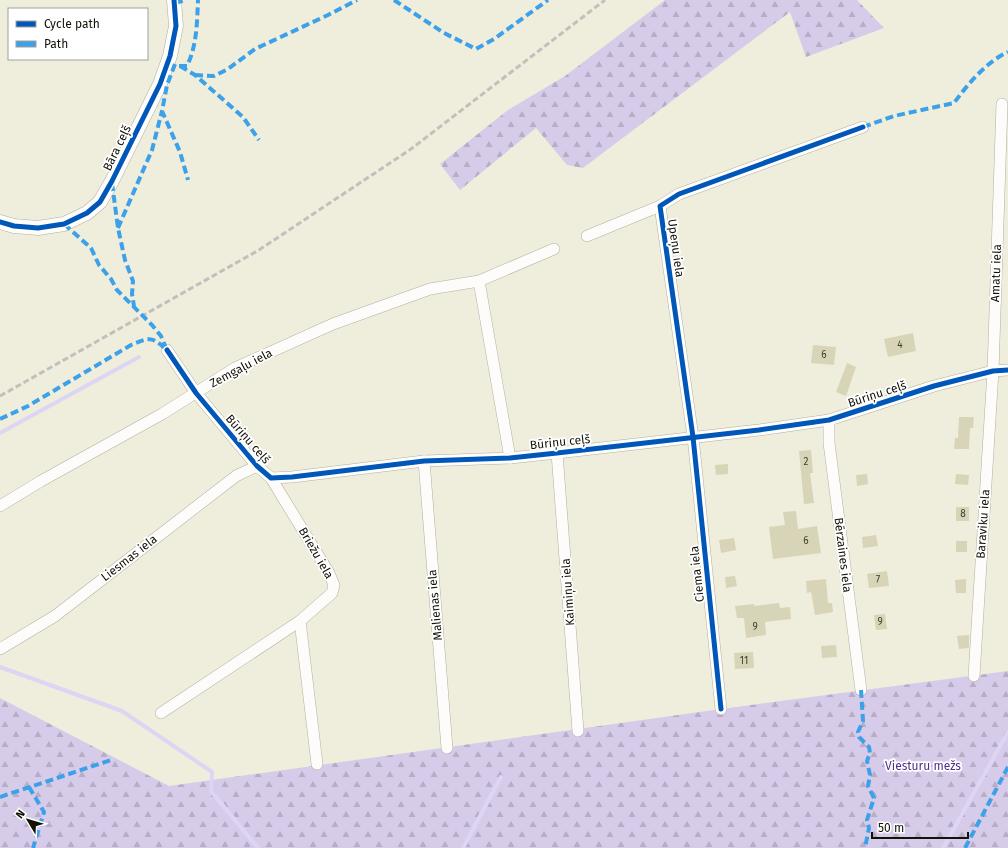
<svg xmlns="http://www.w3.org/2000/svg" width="1008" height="848" viewBox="0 0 1008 848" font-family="'Fira Sans',sans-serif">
<defs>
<pattern id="forest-firs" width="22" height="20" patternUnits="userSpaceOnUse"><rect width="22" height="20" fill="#d6cbe9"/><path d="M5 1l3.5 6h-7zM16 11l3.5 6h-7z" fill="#b7adc6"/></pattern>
</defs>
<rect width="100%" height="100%" fill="#efeedc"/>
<!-- forest -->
<g fill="url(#forest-firs)">
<path d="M 665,0 L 857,0 L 884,28 L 806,57 L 790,12 L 583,168 L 567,165 L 536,128 L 460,190 L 440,164 L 508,110 L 565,76 Z"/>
<path d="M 1008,671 L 1008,848 L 0,848 L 0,698 L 169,786 L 721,709 Z"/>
</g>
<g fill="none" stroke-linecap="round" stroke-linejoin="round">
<!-- stream -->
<g stroke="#ded4f4" stroke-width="4">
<path d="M 0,433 L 139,357"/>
<path d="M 0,667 L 122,711 L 212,772 L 211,791 L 258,848"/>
<path d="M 463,848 L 501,777"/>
<path d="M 943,848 L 1008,732"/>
</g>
</g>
<!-- building -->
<g fill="#d7d4b8">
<path d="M 913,333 L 916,351 L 888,357 L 884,339 Z"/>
<path d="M 813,345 L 836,347 L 834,365 L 811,363 Z"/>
<path d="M 847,363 L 856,367 L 846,396 L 836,392 Z"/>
<path d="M 959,417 L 974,417 L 973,428 L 970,428 L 969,449 L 954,449 L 955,438 L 958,438 Z"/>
<path d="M 811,450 L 813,473 L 810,473 L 814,503 L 804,504 L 799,451 Z"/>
<path d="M 728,464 L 728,474 L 716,475 L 715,465 Z"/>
<path d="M 867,474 L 868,484 L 857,486 L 856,475 Z"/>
<path d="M 956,474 L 969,475 L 968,485 L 955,484 Z"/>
<rect x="956" y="507" width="13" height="14"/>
<path d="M 796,511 L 798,529 L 817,526 L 821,553 L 773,559 L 769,527 L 785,525 L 783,512 Z"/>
<path d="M 876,535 L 878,546 L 863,548 L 862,537 Z"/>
<path d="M 734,538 L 736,550 L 721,553 L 719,540 Z"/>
<rect x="956" y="541" width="11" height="11"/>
<path d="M 887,571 L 889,586 L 869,588 L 867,574 Z"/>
<path d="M 735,576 L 737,586 L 726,588 L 725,577 Z"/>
<path d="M 826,579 L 828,603 L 832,603 L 833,612 L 815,615 L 811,592 L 807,593 L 806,581 Z"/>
<path d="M 966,579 L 966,593 L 956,593 L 955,580 Z"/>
<path d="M 779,603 L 780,608 L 790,607 L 791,619 L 765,622 L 766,635 L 746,638 L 744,618 L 737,618 L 735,606 L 754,604 L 754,606 Z"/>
<path d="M 885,614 L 887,629 L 876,630 L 874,615 Z"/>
<path d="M 969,635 L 969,648 L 959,649 L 957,636 Z"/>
<path d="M 836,645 L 837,657 L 822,658 L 821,646 Z"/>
<path d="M 753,652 L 754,668 L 735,669 L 734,653 Z"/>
</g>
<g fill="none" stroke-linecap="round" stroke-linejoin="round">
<!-- minor casing -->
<g stroke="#b1b0a2" stroke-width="12">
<g id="minor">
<path d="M 587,236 L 660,206"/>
<path d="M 479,281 L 510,458"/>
<path d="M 167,350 L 196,393 L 257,466 L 271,478 L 292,477 L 424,461 L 510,458 L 557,453 L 759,430 L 829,420 L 934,386 L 993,371 L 1008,370"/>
<path d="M 829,420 L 829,443 L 861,690"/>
<path d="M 557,453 L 578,731"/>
<path d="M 424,461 L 447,748"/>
<path d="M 0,506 L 41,481 L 162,414 L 235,368 L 333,324 L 430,289 L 479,281 L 554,249"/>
<path d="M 300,621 L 317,764"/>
<path d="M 0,649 L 55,616 L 236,476 L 257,466"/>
<path d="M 974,676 L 993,371 L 1002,104"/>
<path d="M 721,709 L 693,437 L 660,206 L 679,194 L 863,127"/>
<path d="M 161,713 L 300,621 L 332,593 L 334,585 L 329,573 L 271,478"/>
</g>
</g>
<!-- tertiary casing -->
<g stroke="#b1b0a2" stroke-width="15">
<path id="tertiary" d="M 0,222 L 14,226 L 38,228 L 64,224 L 87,213 L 100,202 L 112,181 L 160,84 L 170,56 L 176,26 L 174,0"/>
</g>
<!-- minor -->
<use href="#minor" stroke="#fdfcfa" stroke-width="11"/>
<!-- tertiary -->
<use href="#tertiary" stroke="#fdfcfa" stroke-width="14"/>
<!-- rail -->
<path stroke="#c0c0bc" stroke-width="3" stroke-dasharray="6 3" stroke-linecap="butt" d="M 0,396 L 259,250 L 411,149 L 605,0"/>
<!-- quiet -->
<g stroke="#3da1e9" stroke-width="4" stroke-dasharray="8 4" stroke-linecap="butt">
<path d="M 394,0 L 444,33 L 476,49 L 494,39 L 548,0"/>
<path d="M 175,3 L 186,0"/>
<path d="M 175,64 L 167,85 L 162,111 L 180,152 L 188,180"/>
<path d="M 179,66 L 187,66 C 197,45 197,23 198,0"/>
<path d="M 180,66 L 195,75 L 243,117 L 259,140"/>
<path d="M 195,75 L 214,76 L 228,69 L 255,49 L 328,15 L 357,0"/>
<path d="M 863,127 L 894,116 L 954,103 C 968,84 986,62 1008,52"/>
<path d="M 112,183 L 118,228 L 125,260 L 133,281 L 132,294 L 134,306"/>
<path d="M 64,224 L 91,248 L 99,265 L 111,279 L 117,290 L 152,325 L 161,336 L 166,348"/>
<path d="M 118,228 L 152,150 L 162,111"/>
<path d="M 0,419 L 28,406 L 131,345 C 151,337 151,336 167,350"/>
<path d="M 861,690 L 863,721 L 858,732 L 859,737 L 869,747 L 870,753 L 867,761 L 870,775 L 868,786 L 874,798 L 867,820 L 869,828 L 865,848"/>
<path d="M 29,787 L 44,812 L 33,848"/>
<path d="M 0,797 L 111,760"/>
<path d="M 965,848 L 1008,767"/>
</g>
<!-- cycleway casing -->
<g stroke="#fff" stroke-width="8">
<g id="cycleway">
<path d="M 0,222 L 14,226 L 38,228 L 64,224 L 87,213 L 100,202 L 112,181 L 160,84 L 170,56 L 176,26 L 174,0"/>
<path d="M 167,350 L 196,393 L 257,466 L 271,478 L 292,477 L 424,461 L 510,458 L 557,453 L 759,430 L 829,420 L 934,386 L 993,371 L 1008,370"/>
<path d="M 721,709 L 693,437 L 660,206 L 679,194 L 863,127"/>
</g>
</g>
<!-- cycleway -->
<use href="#cycleway" stroke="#0057b8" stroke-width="5"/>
</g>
<g text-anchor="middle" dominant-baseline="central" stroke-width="3.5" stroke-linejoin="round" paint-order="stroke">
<!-- number labels -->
<g font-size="10" fill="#444233">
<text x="900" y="345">4</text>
<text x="824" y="355">6</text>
<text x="806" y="462">2</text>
<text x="963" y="514">8</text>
<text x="806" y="541">6</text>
<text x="878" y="580">7</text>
<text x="880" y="622">9</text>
<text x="755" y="627">9</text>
<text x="744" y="661">11</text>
</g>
<!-- street labels -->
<g font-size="12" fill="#131207" stroke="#fff">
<text transform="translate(117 148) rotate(-64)">Bāra ceļš</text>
<text transform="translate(676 248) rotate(82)">Upeņu iela</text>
<text transform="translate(996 273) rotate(-88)">Amatu iela</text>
<text transform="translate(241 368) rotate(-28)">Zemgaļu iela</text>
<text transform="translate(877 394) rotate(-18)">Būriņu ceļš</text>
<text transform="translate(248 439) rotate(49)">Būriņu ceļš</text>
<text transform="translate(560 442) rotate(-6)">Būriņu ceļš</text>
<text transform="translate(983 524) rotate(-86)">Baraviku iela</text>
<text transform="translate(316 553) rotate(60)">Briežu iela</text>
<text transform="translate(843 555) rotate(83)">Bērzaines iela</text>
<text transform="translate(129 558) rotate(-38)">Liesmas iela</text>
<text transform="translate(697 574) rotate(-96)">Ciema iela</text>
<text transform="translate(568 592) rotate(-94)">Kaimiņu iela</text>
<text transform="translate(435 605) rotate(-95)">Malienas iela</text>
</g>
<!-- park labels -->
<g font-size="12" fill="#522d8f" stroke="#fff">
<text x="923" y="766">Viesturu mežs</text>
</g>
</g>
<!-- legend -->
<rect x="8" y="8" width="140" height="52" fill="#ffffff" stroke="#a1a09c"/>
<rect x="16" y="21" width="20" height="6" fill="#0057b8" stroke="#a1a09c"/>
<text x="44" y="28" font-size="12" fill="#131207">Cycle path</text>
<rect x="16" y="41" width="20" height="6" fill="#3da1e9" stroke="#a1a09c"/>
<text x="44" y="48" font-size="12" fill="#131207">Path</text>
<!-- north arrow -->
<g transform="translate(28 820) rotate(308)" stroke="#ffffff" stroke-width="3" paint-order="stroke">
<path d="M0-3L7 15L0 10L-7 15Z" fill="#131207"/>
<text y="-6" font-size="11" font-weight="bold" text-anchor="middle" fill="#131207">N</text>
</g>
<!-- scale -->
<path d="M872 832v6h96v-6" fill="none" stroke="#131207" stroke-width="2"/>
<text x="878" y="832" font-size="12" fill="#131207" stroke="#ffffff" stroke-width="3" paint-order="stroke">50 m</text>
</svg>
